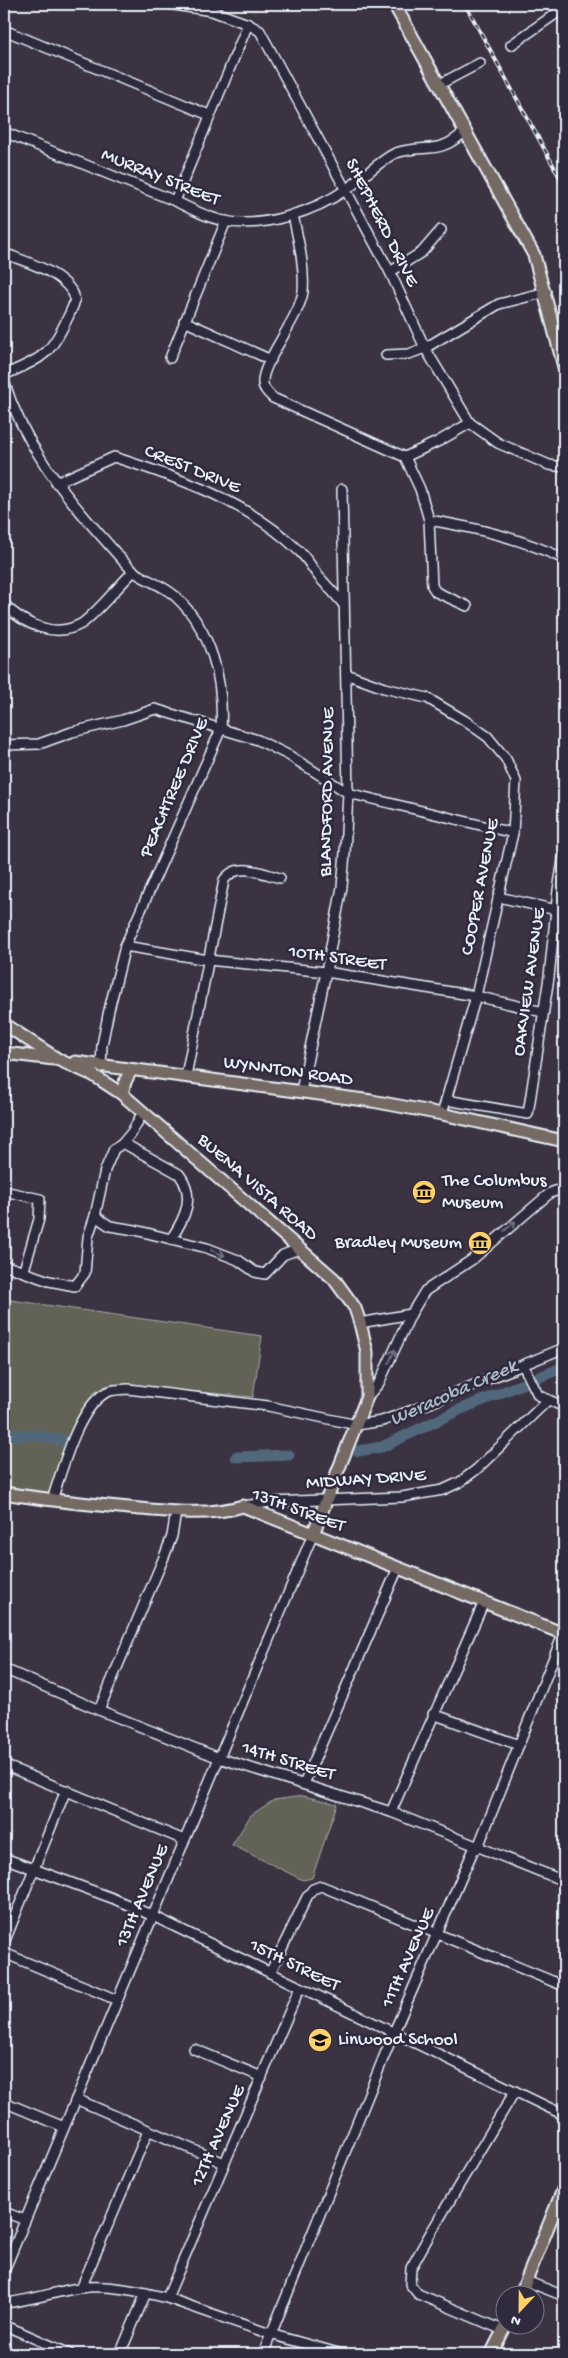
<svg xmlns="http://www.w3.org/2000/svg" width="568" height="2358" viewBox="0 0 568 2358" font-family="'Gochi Hand',sans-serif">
<rect width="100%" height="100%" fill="#3b3342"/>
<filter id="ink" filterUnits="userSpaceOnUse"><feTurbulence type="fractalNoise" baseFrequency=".02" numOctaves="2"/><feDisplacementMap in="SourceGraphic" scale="10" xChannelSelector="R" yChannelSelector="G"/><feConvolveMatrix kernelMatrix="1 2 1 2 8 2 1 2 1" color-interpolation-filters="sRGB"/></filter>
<g filter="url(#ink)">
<!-- built -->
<path fill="#493e48" d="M 236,4 L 260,4 L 256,15 Z"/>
<!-- green -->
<g fill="#626457" stroke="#a5aaa8">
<path d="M 4,1299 L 262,1336 L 253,1397 L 112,1384 L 94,1393 L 78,1416 L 63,1468 L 48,1496 L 4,1488 Z"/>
<path d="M 303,1796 L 337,1804 L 312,1878 L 303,1880 L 232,1845 L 251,1815 L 274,1800 Z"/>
</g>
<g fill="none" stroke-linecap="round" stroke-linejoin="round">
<!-- river -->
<g stroke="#51687c" stroke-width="11">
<path d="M 4,1435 L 36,1435 L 66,1441"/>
<path d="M 358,1451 L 382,1447 L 459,1410 L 564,1367"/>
<path d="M 236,1457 L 289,1455"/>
</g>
<!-- minor casing -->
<g stroke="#e8f1f8" stroke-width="12">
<g id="minor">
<path d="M 168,4 L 212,11 L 248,24 L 260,31 L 390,272 L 425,348 L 470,423 L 498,443 L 549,465 L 564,467"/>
<path d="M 4,30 L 209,115"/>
<path d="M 511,45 L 564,8"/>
<path d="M 440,84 L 480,63"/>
<path d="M 4,132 L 175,201 C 191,209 206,217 224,221 C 263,229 315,211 347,189 C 359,181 384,157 396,153 C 425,143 439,157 466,130"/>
<path d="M 175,201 L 248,24"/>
<path d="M 293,215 C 298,239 305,266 303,291 C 300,318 261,363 263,383 C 263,389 269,394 273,398 L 405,457 L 439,441 L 470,423"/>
<path d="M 4,253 C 27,263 59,270 73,293 C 77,301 72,308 69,315 C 50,356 44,357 4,375"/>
<path d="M 390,272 L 422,252 L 441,230"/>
<path d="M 184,321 L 271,360"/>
<path d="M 386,355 L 409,354 L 425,348 L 499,304 L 546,292"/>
<path d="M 170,358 L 226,221"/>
<path d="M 4,381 C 23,442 60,490 102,537 C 112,548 122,561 133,571 C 146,581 164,585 176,597 C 212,631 224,681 221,729 L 125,946 L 109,1010 L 102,1045 L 101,1067"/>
<path d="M 405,457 L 420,489 L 429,520 L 432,586 L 436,592 L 467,606"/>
<path d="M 56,483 L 114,457 C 182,479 247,501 299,551 C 308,559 313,570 320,578 C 328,587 336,595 343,604"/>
<path d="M 429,520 C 476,528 521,538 564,559"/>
<path d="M 4,604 C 23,624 54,639 81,624 C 94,616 120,584 134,571"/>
<path d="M 346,674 L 384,688 L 427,698 L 464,720 L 488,737 L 506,759 L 516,781 L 513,833 L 476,996 L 442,1114"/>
<path d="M 4,745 L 39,744 L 72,732 L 123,720 L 155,709 L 258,740 L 290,756 L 348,793 L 513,833"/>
<path d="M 498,897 L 557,910"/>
<path d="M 125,946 L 208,960 L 326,972 L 476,996 L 543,1012"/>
<path d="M 186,1076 L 224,880 C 237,861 261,873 280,878"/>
<path d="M 301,1091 L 326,972 L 342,887 L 345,853 L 348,793 L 342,489"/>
<path d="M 446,1100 L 528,1114 L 549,977 L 558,890 L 564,855"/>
<path d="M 123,1143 L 179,1174 C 196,1196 185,1218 171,1239"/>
<path d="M 4,1191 L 40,1199 L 39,1219 L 24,1270"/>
<path d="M 95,1216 L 110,1226 L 135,1230 L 207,1248 L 238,1260 L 255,1272 L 265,1274 L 283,1255 L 299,1249"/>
<path d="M 4,1265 L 49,1281 L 75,1286 L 85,1273 L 88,1237 L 95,1216 L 105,1170 L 114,1149 L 122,1144 L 132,1132 L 143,1112"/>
<path d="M 360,1323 L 411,1314"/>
<path d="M 523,1365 L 538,1395 L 564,1407"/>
<path d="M 367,1397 L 379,1383 L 411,1314 L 425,1291 L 473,1259 L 550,1193 L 564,1188"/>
<path d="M 52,1500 C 62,1471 77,1410 105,1393 C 111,1389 120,1390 128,1389 L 268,1406 L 357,1425 L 382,1421 L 413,1410 L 564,1348"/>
<path d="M 244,1506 L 270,1502 L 402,1497 L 443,1490 L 460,1482 L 477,1469 L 548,1400"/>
<path d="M 4,1669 L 99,1710 L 219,1758 L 391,1812 L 564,1881"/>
<path d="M 99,1710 L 164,1557 L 172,1536 L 176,1512"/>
<path d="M 433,1714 L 519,1745"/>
<path d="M 4,1765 L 184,1840"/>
<path d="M 304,1784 L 398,1568"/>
<path d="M 391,1812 L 484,1602"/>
<path d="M 4,1858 L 112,1898 L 153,1916 L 564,2115"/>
<path d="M 4,1943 L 66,1790"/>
<path d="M 4,1953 L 117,2000"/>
<path d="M 270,1973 L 307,1897 L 313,1889 L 321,1886 L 564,1986"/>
<path d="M 194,2049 L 262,2077"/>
<path d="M 76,2099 L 224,2163"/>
<path d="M 4,2102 L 64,2127"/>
<path d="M 4,2212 L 25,2220"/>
<path d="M 4,2271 L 313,1534"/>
<path d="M 526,2281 L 564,2296"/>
<path d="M 81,2288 L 148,2131"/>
<path d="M 167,2298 L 300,1987"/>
<path d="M 4,2303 C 29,2301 54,2292 79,2288 C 108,2284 139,2291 167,2298 L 270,2334 L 342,2354"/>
<path d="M 4,2325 L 70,2354"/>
<path d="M 503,2330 L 418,2294 L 410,2284 L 411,2268 L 430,2234 L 515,2091"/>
<path d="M 120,2354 L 146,2293"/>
<path d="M 263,2354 L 394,2032 L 473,1851 L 478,1847 L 564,1632"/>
</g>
</g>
<!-- major casing -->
<g stroke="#e8f1f8" stroke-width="15">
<g id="major">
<path d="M 394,4 L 534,255 L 564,367"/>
<path d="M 4,1024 L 59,1060 L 93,1075 L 122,1094 L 334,1279 L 355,1308 L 360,1323 L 367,1352 L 367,1397 L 313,1534"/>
<path d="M 4,1053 L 54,1059"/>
<path d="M 75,1062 L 372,1101 L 442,1114 L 564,1141"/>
<path d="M 122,1094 L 125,1082 L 131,1070"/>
<path d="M 4,1493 C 45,1500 87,1504 129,1508 C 166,1511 207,1517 243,1506 L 564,1634"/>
<path d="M 520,2296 L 564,2187"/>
<path d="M 491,2354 L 506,2325"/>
</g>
</g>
<!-- minor -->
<use href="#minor" stroke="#2f2a3d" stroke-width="9"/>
<!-- major -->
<use href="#major" stroke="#756964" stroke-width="11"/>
<!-- rail casing -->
<g stroke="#e8f1f8" stroke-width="4">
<path id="rail" d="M 465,4 L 564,185"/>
</g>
<!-- rail -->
<use href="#rail" stroke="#2f2a3d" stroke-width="2" stroke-dasharray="5.5" stroke-linecap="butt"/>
</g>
<!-- one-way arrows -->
<defs><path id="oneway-shaft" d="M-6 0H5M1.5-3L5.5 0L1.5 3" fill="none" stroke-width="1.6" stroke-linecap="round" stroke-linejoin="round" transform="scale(1.25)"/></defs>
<g stroke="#70707e">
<use href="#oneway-shaft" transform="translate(510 1226) rotate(-41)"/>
<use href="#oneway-shaft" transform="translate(218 1253) rotate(22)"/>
<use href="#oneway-shaft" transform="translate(392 1356) rotate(-66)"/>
</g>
</g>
<!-- icons -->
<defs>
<g id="museum-disc" transform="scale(1.25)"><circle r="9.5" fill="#ffd166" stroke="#2f2a3d"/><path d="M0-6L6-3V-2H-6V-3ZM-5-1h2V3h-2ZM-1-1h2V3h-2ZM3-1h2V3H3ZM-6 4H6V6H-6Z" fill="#111"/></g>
<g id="school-disc" transform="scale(1.25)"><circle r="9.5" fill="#ffd166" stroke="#2f2a3d"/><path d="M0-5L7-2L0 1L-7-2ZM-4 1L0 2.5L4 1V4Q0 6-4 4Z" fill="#111"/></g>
</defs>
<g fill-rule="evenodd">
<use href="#museum-disc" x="424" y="1192"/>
<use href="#museum-disc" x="480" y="1243"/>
<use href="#school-disc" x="320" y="2040"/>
</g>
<g text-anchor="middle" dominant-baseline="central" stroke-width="5" stroke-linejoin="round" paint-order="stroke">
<!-- street labels -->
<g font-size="19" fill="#e8f1f8" stroke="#2f2a3d">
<text transform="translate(160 178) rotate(22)">MURRAY STREET</text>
<text transform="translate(381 223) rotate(63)">SHEPHERD DRIVE</text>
<text transform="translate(192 470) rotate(22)">CREST DRIVE</text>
<text transform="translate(175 788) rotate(-67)">PEACHTREE DRIVE</text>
<text transform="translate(328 792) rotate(-89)">BLANDFORD AVENUE</text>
<text transform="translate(481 887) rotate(-79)">COOPER AVENUE</text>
<text transform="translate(337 959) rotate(8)">10TH STREET</text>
<text transform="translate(530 982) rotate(-82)">OAKVIEW AVENUE</text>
<text transform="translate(288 1072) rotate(8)">WYNNTON ROAD</text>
<text transform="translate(257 1188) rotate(41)">BUENA VISTA ROAD</text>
<text transform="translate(366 1480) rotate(-4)">MIDWAY DRIVE</text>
<text transform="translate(298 1511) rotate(20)">13TH STREET</text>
<text transform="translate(288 1762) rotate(17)">14TH STREET</text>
<text transform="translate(143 1896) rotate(-67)">13TH AVENUE</text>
<text transform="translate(409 1958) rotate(-66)">11TH AVENUE</text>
<text transform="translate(294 1966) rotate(26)">15TH STREET</text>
<text transform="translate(219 2136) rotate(-66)">12TH AVENUE</text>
</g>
<!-- poi labels -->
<g font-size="19" fill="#e8f1f8" stroke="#2f2a3d" text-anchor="start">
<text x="442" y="1181">The Columbus<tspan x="442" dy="22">Museum</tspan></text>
<text x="462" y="1243" text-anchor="end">Bradley Museum</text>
<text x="338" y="2040">Linwood School</text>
</g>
<!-- water labels -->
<g font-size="20" font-style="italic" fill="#acbac6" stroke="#2f2a3d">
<text transform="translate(454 1394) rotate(-24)">Weracoba Creek</text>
</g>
</g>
<!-- margin -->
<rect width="568" height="2358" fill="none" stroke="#2f2a3d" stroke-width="20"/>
<rect x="10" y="10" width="548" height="2338" fill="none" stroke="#e8f1f8" stroke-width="2" filter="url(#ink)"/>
<!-- north arrow -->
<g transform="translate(520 2310) rotate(202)"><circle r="24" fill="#2f2a3d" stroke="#797a88"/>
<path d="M0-4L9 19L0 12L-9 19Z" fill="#ffd166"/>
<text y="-8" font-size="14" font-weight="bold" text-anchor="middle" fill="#e8f1f8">N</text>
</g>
</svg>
